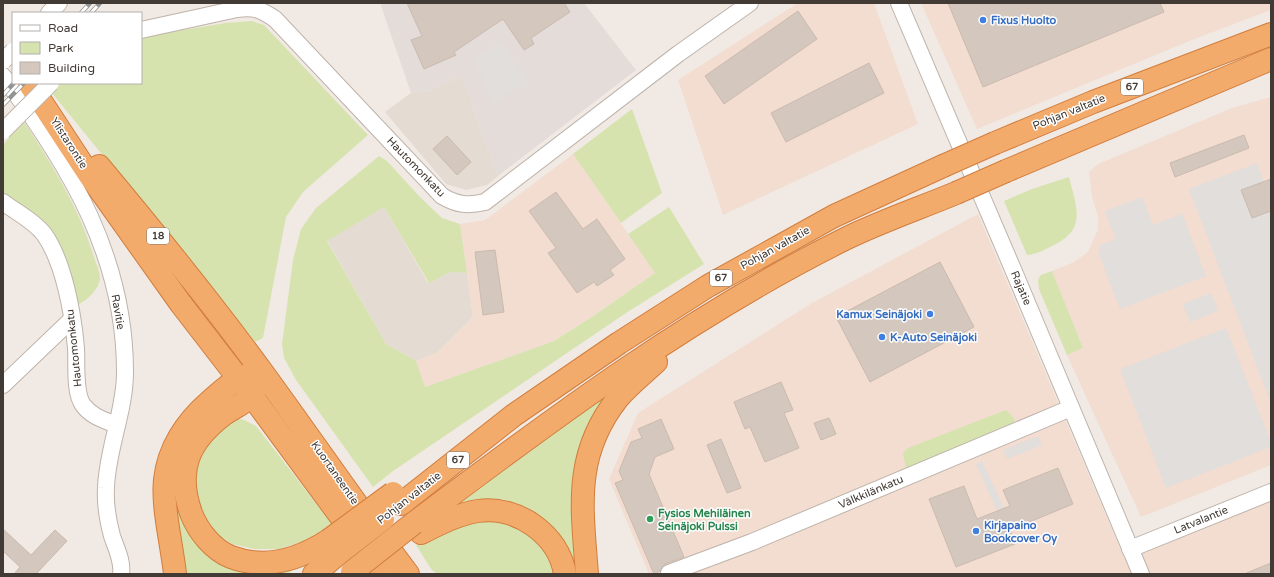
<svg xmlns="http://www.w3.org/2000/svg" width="1274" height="577" viewBox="0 0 1274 577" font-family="'Varela Round',sans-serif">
<rect width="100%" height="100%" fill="#f1eae4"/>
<!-- residential -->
<g fill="#e4dbd2">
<path d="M 461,76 L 469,93 L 478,123 L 498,176 L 487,185 L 466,190 L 446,184 L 385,112 L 411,93 L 431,90 Z"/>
<path d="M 384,207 L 428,283 L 450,272 L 467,273 L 473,317 L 438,352 L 416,361 L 386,344 L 327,240 Z"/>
</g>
<!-- commercial -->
<g fill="#f2ddd0">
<path d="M 798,3 L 874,3 L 918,124 L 723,215 L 678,80 Z"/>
<path d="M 921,3 L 1271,3 L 1271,10 L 1192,40 L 977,129 Z"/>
<path d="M 1271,97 L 1271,465 L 1141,517 L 1067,355 L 1083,348 L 1052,271 L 1074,262 L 1088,252 L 1098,230 L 1098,216 L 1092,197 L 1089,172 L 1098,164 L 1232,108 Z"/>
<path d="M 573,154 L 655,273 L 592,317 L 554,341 L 425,387 L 416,361 L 438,352 L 473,317 L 460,224 L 485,220 Z"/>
<path d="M 978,214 L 1124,558 L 1271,501 L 1271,574 L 649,574 L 609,479 L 638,413 L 812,303 Z"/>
</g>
<!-- industrial -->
<path fill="#e3dcd9" d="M 380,3 L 584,3 L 636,70 L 498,176 L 478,123 L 469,93 L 461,76 L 431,90 L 411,93 Z"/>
<!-- green -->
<g fill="#d6e3af">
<path d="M 252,21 L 264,25 L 368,135 L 303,192 L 286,217 L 263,338 L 255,342 L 51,92 L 60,83 L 141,83 L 141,37 L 225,23 Z"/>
<path d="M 632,109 L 662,193 L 621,223 L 573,154 Z"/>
<path d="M 23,120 C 51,163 79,207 94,257 C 96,263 100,272 100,278 C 99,290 88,299 78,305 L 56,239 L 48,229 L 8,198 L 3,191 L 3,145 Z"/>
<path d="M 379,156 L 387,161 L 420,197 L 442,218 L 460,224 L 467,273 L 450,272 L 429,283 L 384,207 L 327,241 L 386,344 L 416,361 L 425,387 L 554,341 L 592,317 L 655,273 L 628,234 L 669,207 L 704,264 L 626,313 L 393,471 L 373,487 L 296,380 L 284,358 L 282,344 L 293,260 L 301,229 L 316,208 Z"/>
<path d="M 1069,177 C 1076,206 1087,228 1056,244 C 1046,249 1038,254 1027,255 L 1004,201 L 1032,189 Z"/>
<path d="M 1052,271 L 1083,348 L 1067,355 L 1039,289 L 1038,280 L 1041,275 Z"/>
<path d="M 603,398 L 608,398 C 599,414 582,442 577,458 C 567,496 575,536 579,574 L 573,574 L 537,515 L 521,505 L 502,499 L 479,499 L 460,504 L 461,500 Z"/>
<path d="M 1006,410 L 1014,418 L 1015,423 L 906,469 L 903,453 L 908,448 Z"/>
<path d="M 242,419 L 256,426 L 332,524 L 304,541 L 279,549 L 254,549 L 232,544 L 212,531 L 197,515 L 191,469 L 197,449 L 226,421 Z"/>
<path d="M 175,477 L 202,544 L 305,559 L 288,574 L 182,574 L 176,531 Z"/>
<path d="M 471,520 C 514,520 543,528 554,574 L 437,574 L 431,569 L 416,545 L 431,536 Z"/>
</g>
<!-- parking -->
<g fill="#e1dedc">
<path d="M 500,42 L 527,81 L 494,103 L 474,59 Z"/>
<path d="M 1257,163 L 1271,201 L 1271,403 L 1189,189 Z"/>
<path d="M 1142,197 L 1153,225 L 1182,214 L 1206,276 L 1120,309 L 1099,254 L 1100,245 L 1116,239 L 1105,211 Z"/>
<path d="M 1211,293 L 1218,311 L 1190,322 L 1183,304 Z"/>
<path d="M 1226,328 L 1271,442 L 1271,447 L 1166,488 L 1120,369 Z"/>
<path d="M 1038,436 L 1042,445 L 1007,459 L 1003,450 Z"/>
<path d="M 982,461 L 1004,508 L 997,511 L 976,464 Z"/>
</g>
<!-- building -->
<g fill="#d4c7bd" stroke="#cbbaae">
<path d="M 407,3 L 564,3 L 570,12 L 531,38 L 534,44 L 524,50 L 503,19 L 454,52 L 456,55 L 424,69 L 411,40 L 422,36 Z"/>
<path d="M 948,3 L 1160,3 L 1164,12 L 983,87 Z"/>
<path d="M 798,11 L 817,39 L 724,104 L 705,76 Z"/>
<path d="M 869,63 L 884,93 L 786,142 L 771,113 Z"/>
<path d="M 1244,135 L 1249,148 L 1175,177 L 1170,163 Z"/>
<path d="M 447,136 L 471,162 L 457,175 L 433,149 Z"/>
<path d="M 1271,179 L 1271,211 L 1252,218 L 1241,190 Z"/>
<path d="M 556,192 L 583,229 L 597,219 L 625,259 L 610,270 L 614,275 L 597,286 L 594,282 L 577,293 L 548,253 L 556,248 L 529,211 Z"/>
<path d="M 495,250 L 504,312 L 483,315 L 475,252 Z"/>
<path d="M 940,262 L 974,327 L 870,382 L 836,317 Z"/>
<path d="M 781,382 L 793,410 L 784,413 L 799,448 L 765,462 L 750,427 L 745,429 L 734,402 Z"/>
<path d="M 829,418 L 836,434 L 821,440 L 814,423 Z"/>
<path d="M 661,419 L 674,449 L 655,457 L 649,474 L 684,557 L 665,564 L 660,571 L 654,574 L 615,483 L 623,480 L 619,471 L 631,442 L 642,438 L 638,429 Z"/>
<path d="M 721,439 L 741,488 L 727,493 L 707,445 Z"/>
<path d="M 1058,468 L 1073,504 L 1010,530 L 1015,544 L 956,567 L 929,499 L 964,486 L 977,519 L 1010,506 L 1003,490 Z"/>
<path d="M 3,529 L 31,555 L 55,530 L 67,541 L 36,574 L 14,574 L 20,567 L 3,551 Z"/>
<path d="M 1271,563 L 1271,574 L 1244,574 Z"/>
</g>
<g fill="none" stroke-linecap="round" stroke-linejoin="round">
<!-- minor casing -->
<g stroke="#beb3aa" stroke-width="18">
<g id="minor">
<path d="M 899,3 L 1015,274 L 1141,574"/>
<path d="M 49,13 L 59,3"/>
<path d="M 141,30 L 237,9 C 255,7 260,9 275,19 L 442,196 C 457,205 468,206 485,202 L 678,54 L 750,3"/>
<path d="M 3,76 C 70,166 126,258 125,375 C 124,414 107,450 106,488 C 105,504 108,521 112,536 C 116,548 123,561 121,574"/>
<path d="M 3,202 C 17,213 33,220 44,234 C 64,262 73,314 76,348 C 77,363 74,393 83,405 C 92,417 104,420 117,425"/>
<path d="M 3,385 L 72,319"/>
<path d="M 1130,549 L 1271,492"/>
<path d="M 669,573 L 752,542 L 1071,408"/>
</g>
</g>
<!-- highway casing -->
<g stroke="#d17d3d" stroke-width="24">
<g id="highway">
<path d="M 29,83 L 90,176 L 181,304 L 252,396 L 383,574"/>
<path d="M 995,143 L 1093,102 L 1271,34"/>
<path d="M 99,166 C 155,233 211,302 263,373 C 312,440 358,508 408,574"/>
<path d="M 1006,171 L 1271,59"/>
<path d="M 258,383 C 249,404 240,403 223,415 C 188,442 176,470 191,513 C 198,531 213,550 231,557 C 266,570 300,559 329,540"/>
<path d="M 401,504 L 514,415 L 619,343 L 708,286 L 834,216 L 943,166"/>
<path d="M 414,523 C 552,419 691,315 847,238 C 882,221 920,208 956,193"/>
<path d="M 421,533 C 439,524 458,514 478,511 C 517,505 559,535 565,574"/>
<path d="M 175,574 C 172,546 162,506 165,480 C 168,449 186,422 209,402 C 223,390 233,379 251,374"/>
<path d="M 314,574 L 339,553"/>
<path d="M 587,574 C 582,507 573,455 618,398 C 629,385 643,374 656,362"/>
</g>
</g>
<!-- minor -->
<use href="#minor" stroke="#fff" stroke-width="16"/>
<!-- highway -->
<use href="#highway" stroke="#f3ab6c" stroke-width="22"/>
<!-- rail casing -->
<g stroke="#939393" stroke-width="4.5">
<g id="rail">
<path d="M 81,13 L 90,3"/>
<path d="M 91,13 L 100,3"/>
<path d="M 3,95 L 14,83"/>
<path d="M 3,105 L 24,83"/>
</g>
</g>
<!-- rail -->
<use href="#rail" stroke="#fff" stroke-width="3" stroke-dasharray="9" stroke-linecap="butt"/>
<!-- minor-bridge casing -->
<g stroke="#beb3aa" stroke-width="18" stroke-linecap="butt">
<g id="minor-bridge">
<path d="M 3,61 L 13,51"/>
<path d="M 3,131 L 51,83"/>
</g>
</g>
<!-- highway-bridge casing -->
<g stroke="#d17d3d" stroke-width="24" stroke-linecap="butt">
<g id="highway-bridge">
<path d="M 943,166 L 995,143"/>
<path d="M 956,193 L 1006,171"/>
<path d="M 329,540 L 393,493"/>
<path d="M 339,553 L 383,519"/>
<path d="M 352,572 L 414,523"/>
</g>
</g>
<!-- minor-bridge -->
<use href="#minor-bridge" stroke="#fff" stroke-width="16"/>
<!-- highway-bridge -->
<use href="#highway-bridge" stroke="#f3ab6c" stroke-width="22"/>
</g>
<!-- markers -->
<g fill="#3f7fe0" stroke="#fff" stroke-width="1.5">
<circle cx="983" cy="20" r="4"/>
<circle cx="930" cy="314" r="4"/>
<circle cx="882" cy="337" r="4"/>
<circle cx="976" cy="531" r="4"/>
</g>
<circle fill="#2e9e5b" stroke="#fff" stroke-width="1.5" cx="650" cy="519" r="4"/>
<g text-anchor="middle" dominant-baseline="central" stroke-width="3" stroke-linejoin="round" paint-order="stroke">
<!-- shield labels -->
<g fill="#fff" stroke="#7b7571" stroke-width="1">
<rect x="1121" y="79" width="22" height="16" rx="3"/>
<rect x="147" y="228" width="22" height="16" rx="3"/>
<rect x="710" y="270" width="22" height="16" rx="3"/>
<rect x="447" y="452" width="22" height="16" rx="3"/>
</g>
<g font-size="10" font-weight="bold" fill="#423a34">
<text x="1132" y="87">67</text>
<text x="158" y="236">18</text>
<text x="721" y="278">67</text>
<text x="458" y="460">67</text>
</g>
<!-- shop labels -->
<g font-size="11" font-weight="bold" fill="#366cbe" stroke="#fff" text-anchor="start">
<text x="991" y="20">Fixus Huolto</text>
<text x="922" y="314" text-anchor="end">Kamux Seinäjoki</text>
<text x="890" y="337">K-Auto Seinäjoki</text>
<text x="984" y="525">Kirjapaino<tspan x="984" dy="13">Bookcover Oy</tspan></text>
</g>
<!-- street labels -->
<g font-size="11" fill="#423a34" stroke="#fff">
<text transform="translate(1069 112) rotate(-22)">Pohjan valtatie</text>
<text transform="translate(69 143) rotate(57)">Ylistarontie</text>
<text transform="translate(416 167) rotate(46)">Hautomonkatu</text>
<text transform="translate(775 248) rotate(-29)">Pohjan valtatie</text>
<text transform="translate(1021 288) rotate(67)">Rajatie</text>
<text transform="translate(118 312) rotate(80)">Ravitie</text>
<text transform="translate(74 348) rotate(-96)">Hautomonkatu</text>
<text transform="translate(335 473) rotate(55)">Kuortaneentie</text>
<text transform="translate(871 492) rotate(-23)">Välkkilänkatu</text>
<text transform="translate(409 498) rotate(-38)">Pohjan valtatie</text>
<text transform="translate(1201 520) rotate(-22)">Latvalantie</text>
</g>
<!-- leisure labels -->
<g font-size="11" font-weight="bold" fill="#27864d" stroke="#fff" text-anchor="start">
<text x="658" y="513">Fysios Mehiläinen<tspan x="658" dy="13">Seinäjoki Pulssi</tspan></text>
</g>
</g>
<!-- border -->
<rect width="1274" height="577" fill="none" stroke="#423a34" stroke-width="8"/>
<!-- legend -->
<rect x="12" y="12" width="130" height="72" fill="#ffffff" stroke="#b3b0ae"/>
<rect x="20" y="25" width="20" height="6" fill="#ffffff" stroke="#b3b0ae"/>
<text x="48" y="32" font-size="12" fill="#423a34">Road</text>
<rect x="20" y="42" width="20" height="12" fill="#d6e3af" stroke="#b3b0ae"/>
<text x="48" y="52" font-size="12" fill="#423a34">Park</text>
<rect x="20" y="62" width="20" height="12" fill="#d4c7bd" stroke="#b3b0ae"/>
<text x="48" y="72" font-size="12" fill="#423a34">Building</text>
</svg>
